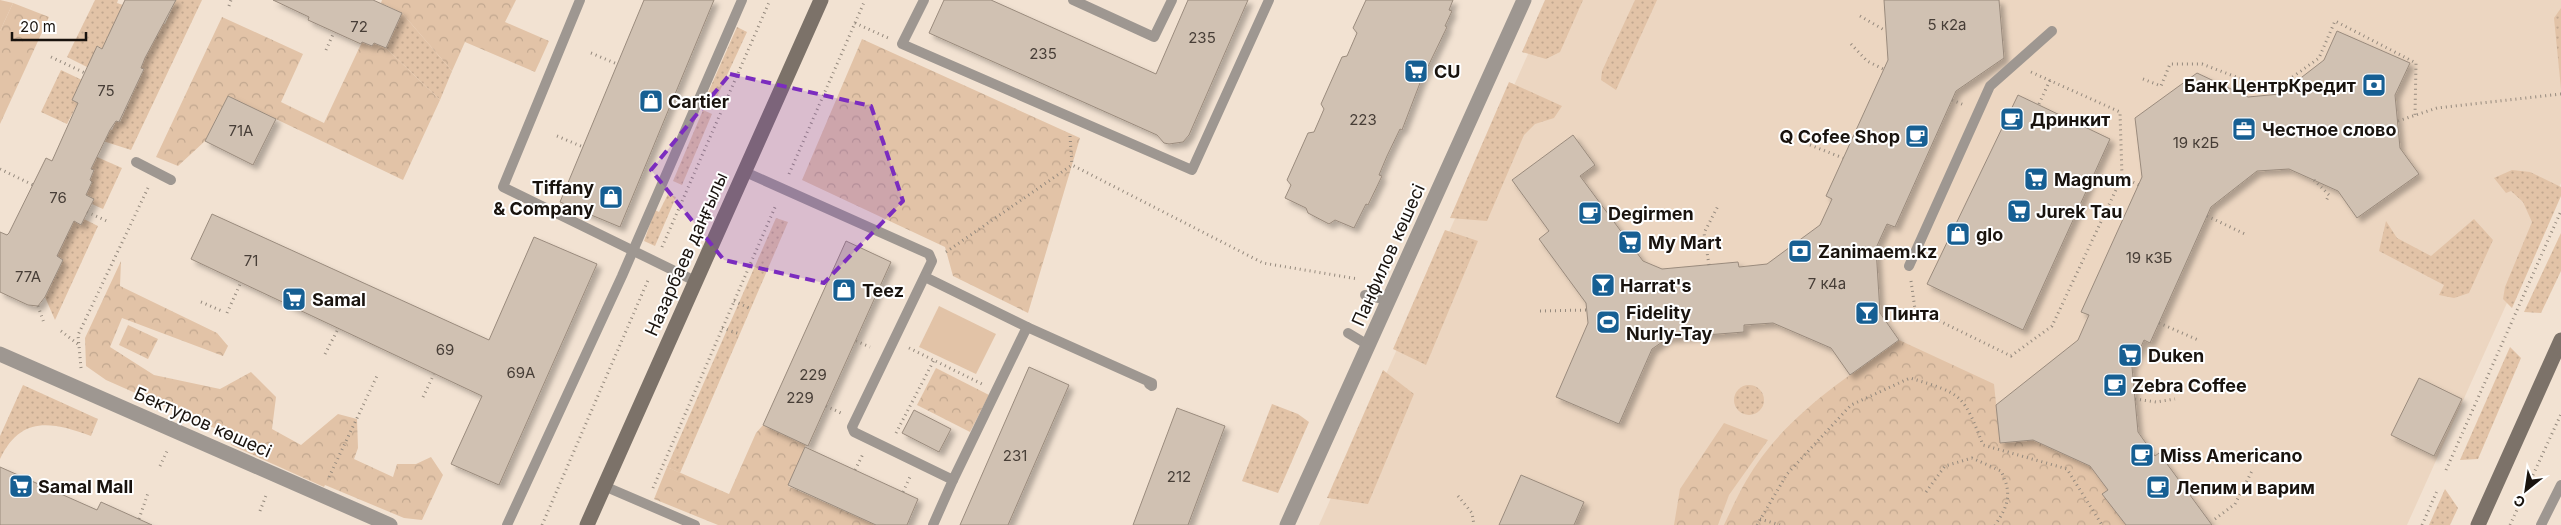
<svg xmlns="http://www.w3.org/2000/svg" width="2561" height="525" viewBox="0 0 2561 525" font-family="Inter,sans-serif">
<defs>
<pattern id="grass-dots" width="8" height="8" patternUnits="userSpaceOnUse" patternTransform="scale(1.25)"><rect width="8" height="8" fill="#e2c3a7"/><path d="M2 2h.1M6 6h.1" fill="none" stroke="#c1a78f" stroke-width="1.8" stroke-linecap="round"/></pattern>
<pattern id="forest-crowns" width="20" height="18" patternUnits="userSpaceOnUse" patternTransform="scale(1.25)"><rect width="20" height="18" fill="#e2c3a7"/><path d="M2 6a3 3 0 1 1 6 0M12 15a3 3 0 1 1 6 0" fill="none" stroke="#c1a78f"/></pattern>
<filter id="shadow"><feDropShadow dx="4.5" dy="4.5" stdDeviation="2.5" flood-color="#0004"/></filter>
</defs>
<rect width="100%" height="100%" fill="#f2e2d2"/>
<!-- built -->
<path fill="#ecd6c1" d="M 1552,0 L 2561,0 L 2561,183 L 2407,525 L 1319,525 Z"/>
<!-- grass -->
<g fill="url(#grass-dots)">
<path d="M 95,0 L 118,0 L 117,3 L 123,5 L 103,49 L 98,46 L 87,67 L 67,57 Z"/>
<path d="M 176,0 L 202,0 L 131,150 L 103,141 L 108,129 L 112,130 L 116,121 L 120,122 L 144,69 L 141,68 L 145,58 L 142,56 L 162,23 L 165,24 Z"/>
<path d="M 1545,0 L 1583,0 L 1560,52 L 1546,59 L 1522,52 Z"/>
<path d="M 1635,0 L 1657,0 L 1616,90 L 1601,80 L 1602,71 Z"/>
<path d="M 2561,8 L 2561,89 L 2554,18 Z"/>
<path d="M 402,13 L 452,71 L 440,100 L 386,48 Z"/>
<path d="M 737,27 L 747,32 L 716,99 L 707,95 Z"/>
<path d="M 61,70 L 82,80 L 72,100 L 78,103 L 67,124 L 41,112 Z"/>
<path d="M 1509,82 L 1562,106 L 1554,118 L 1535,124 L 1524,135 L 1487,221 L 1450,218 Z"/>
<path d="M 703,110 L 712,114 L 682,185 L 673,181 Z"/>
<path d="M 97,157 L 122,168 L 103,209 L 92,204 L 93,199 L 86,195 L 92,182 L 90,180 L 94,171 L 91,169 Z"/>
<path d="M 2512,170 L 2530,172 L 2561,187 L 2561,196 L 2512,308 L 2503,299 L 2505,287 L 2532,222 L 2523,202 L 2511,191 L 2506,193 L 2494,178 Z"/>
<path d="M 668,194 L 676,197 L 655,246 L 644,241 L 655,210 L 659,212 Z"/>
<path d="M 776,218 L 788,222 L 680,473 L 667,467 Z"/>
<path d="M 84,219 L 98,226 L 55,320 L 45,297 L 63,260 L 50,253 L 74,221 L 81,224 Z"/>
<path d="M 2474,219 L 2493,240 L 2469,293 L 2454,298 L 2439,295 L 2444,285 L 2379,251 L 2386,221 L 2397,238 L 2431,256 Z"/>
<path d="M 1445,230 L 1478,241 L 1426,365 L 1393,349 Z"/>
<path d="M 2561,233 L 2561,271 L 2541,313 L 2524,312 Z"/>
<path d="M 2510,347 L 2521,358 L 2478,459 L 2460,460 Z"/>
<path d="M 1383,370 L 1414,394 L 1368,504 L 1327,498 Z"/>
<path d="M 23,385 L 98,419 L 91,436 C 52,422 21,415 0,459 L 0,436 Z"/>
<circle cx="1749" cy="400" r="15"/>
<path d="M 1272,404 L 1298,414 L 1309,422 L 1278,493 L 1242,481 Z"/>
<path d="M 2445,489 L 2458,508 L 2450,525 L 2429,525 Z"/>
</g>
<!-- forest -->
<g fill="url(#forest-crowns)">
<path d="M 382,0 L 516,0 L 505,22 L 549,41 L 535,72 L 465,42 L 452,71 L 402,13 L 381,3 Z"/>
<path d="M 13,3 L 49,17 L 0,124 L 0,31 Z"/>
<path d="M 222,17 L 303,54 L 281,102 L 324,123 L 362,42 L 372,46 L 374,43 L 386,48 L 440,100 L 403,180 L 228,96 L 205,141 L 178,166 L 156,157 Z"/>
<path d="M 862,39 L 1080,138 L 1028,313 L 953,276 L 945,247 L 802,180 Z"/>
<path d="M 121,261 L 120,286 L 217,333 L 228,346 L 223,356 L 122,318 L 110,347 L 154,375 L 220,389 L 251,372 L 276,397 L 272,429 L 301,445 L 338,414 L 357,419 L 358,448 L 354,459 L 393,477 L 397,464 L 416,464 L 431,457 L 443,475 L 422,520 L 404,518 L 325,485 L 324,487 L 231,445 L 230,435 L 106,380 L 86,366 L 85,338 Z"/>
<path d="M 128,325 L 158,339 L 148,359 L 119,345 Z"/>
<path d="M 1899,340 L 1994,384 L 2000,443 L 2033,440 L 2090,466 L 2108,490 L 2103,494 L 2126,525 L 1724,525 C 1731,510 1738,495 1746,481 C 1781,419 1843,380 1899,340 Z"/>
<path d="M 936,368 L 989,395 L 970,432 L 917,405 Z"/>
<path d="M 1724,423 L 1768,440 L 1729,495 L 1718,525 L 1674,525 L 1680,489 Z"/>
<path d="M 763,425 L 806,445 L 788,486 L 876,525 L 718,525 L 654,499 L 667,467 L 729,494 L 756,433 Z"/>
</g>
<!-- pitch -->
<g fill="#e2c3a7">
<path d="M 0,0 L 13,3 L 0,31 Z"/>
<path d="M 939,306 L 996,334 L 976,374 L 919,347 Z"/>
</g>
<!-- building -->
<g fill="#d0c1b2" stroke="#9a8b7d" filter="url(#shadow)">
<path d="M 125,0 L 176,0 L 145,58 L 141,68 L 144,69 L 119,122 L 116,121 L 110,130 L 91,169 L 94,170 L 90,180 L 92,182 L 86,195 L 94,199 L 81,225 L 74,221 L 57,256 L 63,260 L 45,297 L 38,306 L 28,305 L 0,292 L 0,232 L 7,235 L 9,233 L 46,158 L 52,161 L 78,103 L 72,100 L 97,46 L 102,49 Z"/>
<path d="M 273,0 L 373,0 L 402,13 L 386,48 L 374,43 L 372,46 L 362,42 L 361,44 L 308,20 L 309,17 Z"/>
<path d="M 644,0 L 714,0 L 620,227 L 560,202 Z"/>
<path d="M 944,0 L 991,0 L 1156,74 L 1188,0 L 1248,0 L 1189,135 L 1183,142 L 1169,144 L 1164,143 L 1157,135 L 929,33 Z"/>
<path d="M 1366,0 L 1453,0 L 1449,10 L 1452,11 L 1445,26 L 1447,27 L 1420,83 L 1402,130 L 1400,129 L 1387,156 L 1379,175 L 1382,176 L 1368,205 L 1366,204 L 1354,228 L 1335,220 L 1329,224 L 1308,213 L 1306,208 L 1285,198 L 1291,185 L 1287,180 L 1308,133 L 1314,132 L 1324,109 L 1321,104 L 1342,57 L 1347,56 L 1357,33 L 1353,28 Z"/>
<path d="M 1884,0 L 1999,0 L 2004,58 L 1956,91 L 1895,227 L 1887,224 L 1876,248 L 1880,313 L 1899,340 L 1850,375 L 1831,348 L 1773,323 L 1744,325 L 1744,332 L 1668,338 L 1652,349 L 1619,424 L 1556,397 L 1588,323 L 1586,303 L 1539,239 L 1549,231 L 1512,180 L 1573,135 L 1595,165 L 1580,176 L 1643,261 L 1662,269 L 1738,262 L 1739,267 L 1767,264 L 1820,225 L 1832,199 L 1826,196 L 1888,60 Z"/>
<path d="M 2337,31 L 2410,63 L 2395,95 L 2400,148 L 2419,174 L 2357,218 L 2338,191 L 2289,169 L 2257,171 L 2211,207 L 2150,343 L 2144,340 L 2132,367 L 2138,432 L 2155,456 L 2159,453 L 2212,525 L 2126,525 L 2102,494 L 2108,490 L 2090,466 L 2033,440 L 2000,443 L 1996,405 L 2078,340 L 2089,315 L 2081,312 L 2142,177 L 2135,118 L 2197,73 L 2248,97 L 2280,94 L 2324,60 Z"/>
<path d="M 2018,95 L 2110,139 L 2023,330 L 1927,284 Z"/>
<path d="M 228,96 L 276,119 L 253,165 L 205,141 Z"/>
<path d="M 212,214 L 489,340 L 534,237 L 597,264 L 499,485 L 451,464 L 482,396 L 191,259 Z"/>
<path d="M 846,241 L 891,262 L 808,446 L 763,425 Z"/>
<path d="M 1029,367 L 1069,385 L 1008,525 L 960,525 Z"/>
<path d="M 2419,378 L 2462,399 L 2434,456 L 2391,435 Z"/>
<path d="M 1177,408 L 1225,426 L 1188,525 L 1133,525 Z"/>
<path d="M 914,410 L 951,429 L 939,452 L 902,433 Z"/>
<path d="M 805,447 L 918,499 L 907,525 L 876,525 L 788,485 Z"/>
<path d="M 0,467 L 97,510 L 101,502 L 152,525 L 0,525 Z"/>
<path d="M 1521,475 L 1584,502 L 1574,525 L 1499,525 Z"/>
</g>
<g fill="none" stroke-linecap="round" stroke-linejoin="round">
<!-- path -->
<g stroke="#94897d" stroke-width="3" stroke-dasharray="1 4" stroke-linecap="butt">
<path d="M 229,6 L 231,0"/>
<path d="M 1860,16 L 1886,31"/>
<path d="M 855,23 L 888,38"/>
<path d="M 1851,44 L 1867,61 L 1883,69"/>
<path d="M 326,50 L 334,32"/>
<path d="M 591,53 L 617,64"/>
<path d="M 51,57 L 85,73"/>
<path d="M 2031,72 L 2120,112 L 2122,177 L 2139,185"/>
<path d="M 2143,79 L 2161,86 L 2170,64 L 2202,64 L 2273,91 L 2319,58 L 2335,21 L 2416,63 L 2415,116"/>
<path d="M 1952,100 L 1964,105"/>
<path d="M 2039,104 L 2050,80"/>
<path d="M 2398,121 L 2437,108 L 2561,94"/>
<path d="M 557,136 L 583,147"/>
<path d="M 1070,136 L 1072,165"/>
<path d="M 1810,145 L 1843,158"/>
<path d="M 0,169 L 33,185"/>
<path d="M 789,174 L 865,0"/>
<path d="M 2314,180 L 2329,195 L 2326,201"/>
<path d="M 87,212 L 109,222"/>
<path d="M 2207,216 L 2247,235"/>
<path d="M 662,247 L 770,0"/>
<path d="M 946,252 L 1072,165 L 1263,263 L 1358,279"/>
<path d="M 1709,265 L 1704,233 L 1718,206"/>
<path d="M 1911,281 L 1915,309 L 2011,356 L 2052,326 L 2122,177"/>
<path d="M 878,290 L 895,297"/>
<path d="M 734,301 L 751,309"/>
<path d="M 201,302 L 222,311"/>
<path d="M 38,306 L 44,323"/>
<path d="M 1540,311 L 1587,310"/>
<path d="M 227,313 L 241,282"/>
<path d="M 2159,323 L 2198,340"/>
<path d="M 722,328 L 740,334"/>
<path d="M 61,331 L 79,345"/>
<path d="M 856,341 L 870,347"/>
<path d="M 909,348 L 982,384"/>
<path d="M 325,354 L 338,329"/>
<path d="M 81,368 L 78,335 L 148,188"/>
<path d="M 423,397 L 434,374"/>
<path d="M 2135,399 L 2156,402 L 2175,399"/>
<path d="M 826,406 L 841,413"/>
<path d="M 896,433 L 934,360"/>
<path d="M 160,466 L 168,449"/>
<path d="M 855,470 L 863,454"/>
<path d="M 2446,470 L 2561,211"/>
<path d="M 329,477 L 377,376"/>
<path d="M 653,488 L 776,205"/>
<path d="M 903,492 L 910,477"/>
<path d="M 1926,492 L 1945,466 L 1972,458 L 2001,471 C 2012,493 2009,505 1995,525"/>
<path d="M 1458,496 L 1472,513 L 1474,525"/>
<path d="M 260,511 L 267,493"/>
<path d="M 139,519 L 148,493"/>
<path d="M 1760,519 L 1780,525"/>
<path d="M 2215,519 L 2235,504 L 2252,471"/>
<path d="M 542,525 L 649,278"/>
<path d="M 1757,525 L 1787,474 L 1851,405 L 1910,378 C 1963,394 1963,394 1983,445 L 2067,469 L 2102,525"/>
<path d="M 2422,525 L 2437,491"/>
<path d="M 2510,525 L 2561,414"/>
</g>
<!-- lane -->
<g stroke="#9e9791" stroke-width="10">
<path d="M 580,0 L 503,187 L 695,281"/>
<path d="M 924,0 L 902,44 L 1192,170 L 1269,0"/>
<path d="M 1073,0 L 1154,37 L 1172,0"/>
<path d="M 136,162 L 171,180"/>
<path d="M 743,171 L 929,254 L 932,261 L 852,427 L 854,432 L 953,480 L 1027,327 L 1152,383 L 1152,386 L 1149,384"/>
<path d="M 1909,266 L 1990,86 L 2052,31"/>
<path d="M 925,277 L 1027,327"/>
<path d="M 1365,295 L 1388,300"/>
<path d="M 1348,333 L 1368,345"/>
<path d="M 604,486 L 695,525"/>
<path d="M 507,525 L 622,276 L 742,0"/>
<path d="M 933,525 L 953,480"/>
<path d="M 2541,525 L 2561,485"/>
</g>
<!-- street -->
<g stroke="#9e9791" stroke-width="15">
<path d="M 0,354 L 390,525"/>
<path d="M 1287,525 L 1524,0"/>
</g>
<!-- secondary -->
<g stroke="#7c7269" stroke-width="15">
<path d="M 587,525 L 821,0"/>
<path d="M 2478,525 L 2561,340"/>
</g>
</g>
<!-- marked area -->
<path fill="#7b2cbf" fill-opacity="0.2" stroke="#7b2cbf" stroke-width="4" stroke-dasharray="10 6" stroke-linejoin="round" d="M 730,74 L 871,106 L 903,201 L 824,283 L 724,260 L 651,170 Z"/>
<!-- icons -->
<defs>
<g id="supermarket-square" transform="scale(1.25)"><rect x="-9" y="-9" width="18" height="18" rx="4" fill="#165f93" stroke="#fff"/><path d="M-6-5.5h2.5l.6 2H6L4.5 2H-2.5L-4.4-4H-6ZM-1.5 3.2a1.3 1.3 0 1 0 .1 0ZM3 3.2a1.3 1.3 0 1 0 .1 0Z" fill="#fff"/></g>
<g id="bank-square" transform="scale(1.25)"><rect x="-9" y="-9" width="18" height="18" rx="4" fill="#165f93" stroke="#fff"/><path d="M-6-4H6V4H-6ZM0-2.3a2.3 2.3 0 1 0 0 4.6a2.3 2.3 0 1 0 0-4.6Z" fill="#fff"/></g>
<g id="shop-square" transform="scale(1.25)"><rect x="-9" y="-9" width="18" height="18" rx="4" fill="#165f93" stroke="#fff"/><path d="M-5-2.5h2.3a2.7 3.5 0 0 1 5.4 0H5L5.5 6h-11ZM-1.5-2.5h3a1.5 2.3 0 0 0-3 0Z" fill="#fff"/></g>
<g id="cafe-square" transform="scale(1.25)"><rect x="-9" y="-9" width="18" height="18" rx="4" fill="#165f93" stroke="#fff"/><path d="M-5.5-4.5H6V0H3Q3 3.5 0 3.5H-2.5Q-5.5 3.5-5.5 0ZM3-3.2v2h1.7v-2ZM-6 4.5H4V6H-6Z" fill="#fff"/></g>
<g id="office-square" transform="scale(1.25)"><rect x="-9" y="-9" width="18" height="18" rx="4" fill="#165f93" stroke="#fff"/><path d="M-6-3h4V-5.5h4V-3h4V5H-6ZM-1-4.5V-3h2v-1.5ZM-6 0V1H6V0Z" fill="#fff"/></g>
<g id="bar-square" transform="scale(1.25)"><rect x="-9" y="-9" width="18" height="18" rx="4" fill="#165f93" stroke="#fff"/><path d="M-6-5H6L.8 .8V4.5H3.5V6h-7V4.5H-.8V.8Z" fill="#fff"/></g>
<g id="stadium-square" transform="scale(1.25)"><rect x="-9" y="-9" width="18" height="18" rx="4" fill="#165f93" stroke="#fff"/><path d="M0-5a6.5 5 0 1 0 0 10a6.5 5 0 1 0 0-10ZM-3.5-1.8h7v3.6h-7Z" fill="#fff"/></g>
</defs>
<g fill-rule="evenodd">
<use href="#supermarket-square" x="1416" y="71"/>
<use href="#bank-square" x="2374" y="85"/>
<use href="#shop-square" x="651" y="101"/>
<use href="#cafe-square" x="2012" y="119"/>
<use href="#office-square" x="2244" y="129"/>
<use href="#cafe-square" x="1917" y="136"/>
<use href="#supermarket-square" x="2036" y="179"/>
<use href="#shop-square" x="611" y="197"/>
<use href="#supermarket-square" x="2019" y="211"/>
<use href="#cafe-square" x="1590" y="213"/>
<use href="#shop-square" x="1958" y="234"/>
<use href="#supermarket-square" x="1630" y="242"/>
<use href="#bank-square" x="1800" y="251"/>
<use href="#bar-square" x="1603" y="285"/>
<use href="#shop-square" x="844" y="290"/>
<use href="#supermarket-square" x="294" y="299"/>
<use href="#bar-square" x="1867" y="313"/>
<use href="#stadium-square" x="1608" y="322"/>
<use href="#supermarket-square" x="2130" y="355"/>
<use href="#cafe-square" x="2115" y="385"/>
<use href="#cafe-square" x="2142" y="455"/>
<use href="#supermarket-square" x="21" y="486"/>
<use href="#cafe-square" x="2158" y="487"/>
</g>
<g text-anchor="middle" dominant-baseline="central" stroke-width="4" stroke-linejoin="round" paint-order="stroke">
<!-- number labels -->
<g font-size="15" fill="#473e37">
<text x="1947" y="24">5 к2а</text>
<text x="359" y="26">72</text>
<text x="1202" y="37">235</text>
<text x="1043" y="53">235</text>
<text x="106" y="90">75</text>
<text x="1363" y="119">223</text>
<text x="241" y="130">71А</text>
<text x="2196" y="142">19 к2Б</text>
<text x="58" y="197">76</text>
<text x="2149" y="257">19 к3Б</text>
<text x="251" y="260">71</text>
<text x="28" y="276">77А</text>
<text x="1827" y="283">7 к4а</text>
<text x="445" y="349">69</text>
<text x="521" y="372">69А</text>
<text x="813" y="374">229</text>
<text x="800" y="397">229</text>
<text x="1015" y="455">231</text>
<text x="1179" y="476">212</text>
</g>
<!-- poi labels -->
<g font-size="18" font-weight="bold" fill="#19130e" stroke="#fff" text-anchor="start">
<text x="1434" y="71">CU</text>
<text x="2356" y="85" text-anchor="end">Банк ЦентрКредит</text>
<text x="668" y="101">Cartier</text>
<text x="2030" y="119">Дринкит</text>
<text x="2262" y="129">Честное слово</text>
<text x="1900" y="136" text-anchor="end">Q Cofee Shop</text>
<text x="2054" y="179">Magnum</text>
<text x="594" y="187" text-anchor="end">Tiffany<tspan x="594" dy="21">&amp; Company</tspan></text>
<text x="2036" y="211">Jurek Tau</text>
<text x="1608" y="213">Degirmen</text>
<text x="1976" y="234">glo</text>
<text x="1648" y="242">My Mart</text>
<text x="1818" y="251">Zanimaem.kz</text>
<text x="1620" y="285">Harrat's</text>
<text x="862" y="290">Teez</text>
<text x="312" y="299">Samal</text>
<text x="1626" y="312">Fidelity<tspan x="1626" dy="21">Nurly-Tay</tspan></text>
<text x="1884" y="313">Пинта</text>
<text x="2148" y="355">Duken</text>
<text x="2132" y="385">Zebra Coffee</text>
<text x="2160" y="455">Miss Americano</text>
<text x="38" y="486">Samal Mall</text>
<text x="2176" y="487">Лепим и варим</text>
</g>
<!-- street labels -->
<g font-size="18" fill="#19130e" stroke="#fff">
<text transform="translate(686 254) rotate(-66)">Назарбаев даңғылы</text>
<text transform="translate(1388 255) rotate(-66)">Панфилов көшесі</text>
<text transform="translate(203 422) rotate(24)">Бектуров көшесі</text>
</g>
</g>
<!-- north arrow -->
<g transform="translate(2526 490) rotate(210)" stroke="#ffffff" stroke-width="4" paint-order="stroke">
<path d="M0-4L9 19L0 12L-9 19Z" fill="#19130e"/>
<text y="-8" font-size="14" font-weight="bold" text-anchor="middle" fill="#19130e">С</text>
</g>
<!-- scale -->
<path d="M12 32v8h74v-8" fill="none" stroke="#19130e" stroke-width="2.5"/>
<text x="20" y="32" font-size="15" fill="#19130e" stroke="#ffffff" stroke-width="4" paint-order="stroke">20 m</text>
</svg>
